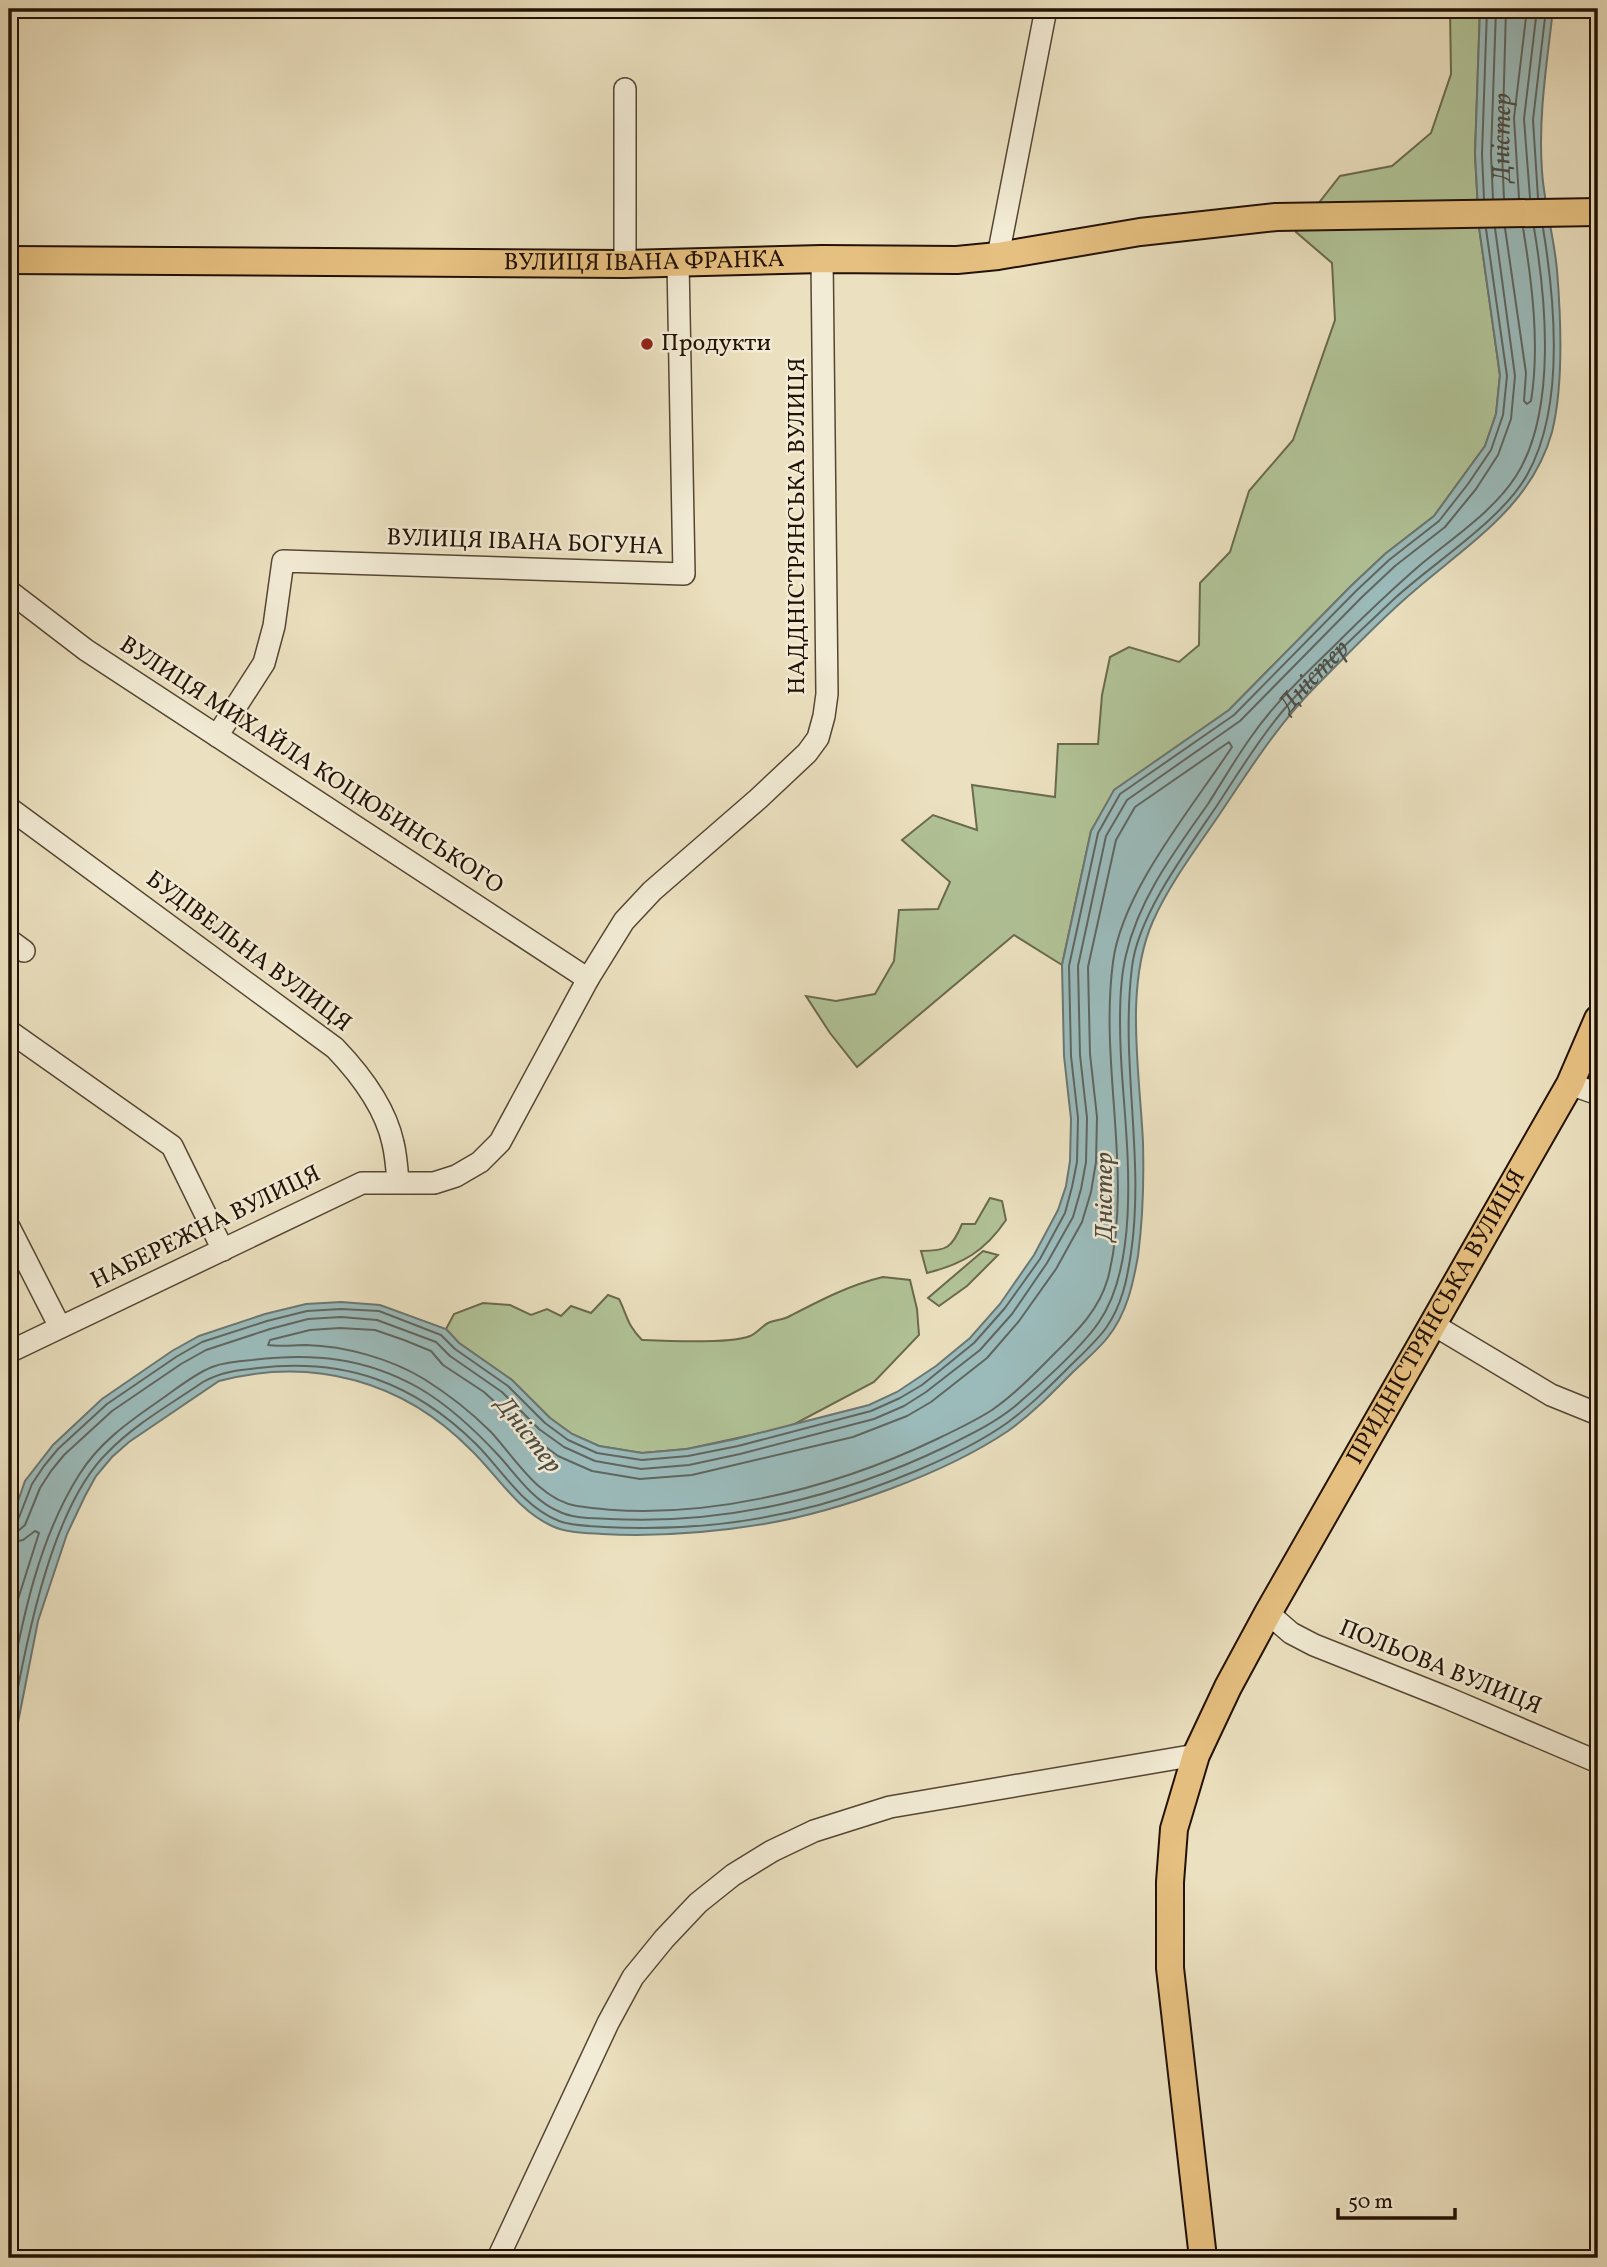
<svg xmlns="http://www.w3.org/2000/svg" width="1607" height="2267" viewBox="0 0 1607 2267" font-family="Vollkorn,serif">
<rect width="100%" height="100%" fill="#ebe0bf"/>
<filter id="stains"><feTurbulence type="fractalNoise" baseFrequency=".00286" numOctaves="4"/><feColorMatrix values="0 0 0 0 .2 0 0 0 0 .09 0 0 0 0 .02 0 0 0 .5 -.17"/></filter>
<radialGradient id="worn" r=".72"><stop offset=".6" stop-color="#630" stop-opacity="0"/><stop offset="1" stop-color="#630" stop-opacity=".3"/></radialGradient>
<!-- green -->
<g fill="#b1c397" stroke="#6a6a4e" stroke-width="2">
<path d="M 1450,9 L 1480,9 L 1475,154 L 1479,227 L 1500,375 L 1496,414 L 1485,446 L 1434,516 L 1385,554 L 1351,586 L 1229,710 L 1115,790 L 1091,831 L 1062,965 L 1014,935 L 857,1067 L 830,1033 L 806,996 L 836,1001 L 875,994 L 894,961 L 899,910 L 938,909 L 950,882 L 902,840 L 933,815 L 977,830 L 972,785 L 1055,797 L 1058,744 L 1098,744 L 1102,695 L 1110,657 L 1129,647 L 1179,662 L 1199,645 L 1200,583 L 1230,552 L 1249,491 L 1293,440 L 1335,320 L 1332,263 L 1296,232 L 1340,176 L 1392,166 L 1431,133 L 1451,74 Z"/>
<path d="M 990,1198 L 1002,1201 L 1006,1220 C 985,1251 963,1264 927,1273 L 921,1251 C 947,1251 952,1248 962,1224 L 975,1224 Z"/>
<path d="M 983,1251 L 998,1255 L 967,1286 L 939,1306 L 928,1298 Z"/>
<path d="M 883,1277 L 910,1280 L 917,1309 L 919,1335 L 874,1382 L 789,1427 L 687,1449 L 642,1453 L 599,1446 L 572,1434 L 550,1418 L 512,1380 L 459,1343 L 446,1329 L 454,1314 L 483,1303 L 510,1305 L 531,1315 L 547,1309 L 561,1316 L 571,1306 L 591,1313 L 608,1295 L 619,1299 C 628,1317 627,1325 642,1340 C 665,1341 732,1344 750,1336 C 757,1333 762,1326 768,1323 C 774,1320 782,1320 788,1317 C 819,1301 849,1285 883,1277 Z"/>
</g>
<!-- water -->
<path fill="#9bbbbb" stroke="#6b7772" stroke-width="2" d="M 1480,9 L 1553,9 C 1547,63 1538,116 1542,171 C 1544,204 1554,236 1557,270 C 1561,319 1564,384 1552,432 C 1531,509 1463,547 1406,598 C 1375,625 1346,656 1317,685 C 1278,724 1250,769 1219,815 C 1196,849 1170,883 1153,921 C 1124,986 1140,1074 1143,1143 C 1144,1181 1143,1218 1138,1256 C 1133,1284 1127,1313 1108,1337 C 1098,1350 1084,1361 1073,1372 C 1052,1393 1032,1414 1008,1431 C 944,1474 840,1511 764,1524 C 709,1533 656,1537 602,1534 C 586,1533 567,1533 552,1526 C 518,1511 497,1475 471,1450 C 403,1381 313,1356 219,1381 L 129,1442 L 112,1457 L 96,1476 L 85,1496 L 67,1534 L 38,1621 L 9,1768 L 9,1527 L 25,1481 L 53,1445 L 102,1399 L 172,1351 L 199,1336 L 265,1314 L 306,1304 L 341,1302 L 380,1305 L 446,1329 L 459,1343 L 512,1380 L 550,1418 L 572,1434 L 599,1446 L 642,1453 L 687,1449 L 736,1439 L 869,1405 L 897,1392 L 936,1366 L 970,1338 L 1000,1304 L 1034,1255 L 1058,1210 L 1066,1186 L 1070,1161 L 1071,1119 L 1064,1056 L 1062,965 L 1091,831 L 1114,790 L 1229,710 L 1351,586 L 1385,554 L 1434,516 L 1485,446 L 1496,414 L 1500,375 L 1479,227 L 1475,154 Z"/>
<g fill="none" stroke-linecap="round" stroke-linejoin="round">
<!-- shore -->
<g stroke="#5f6660" stroke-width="2">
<path d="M 1519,198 L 1514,118 L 1527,9"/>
<path d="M 1530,198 L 1524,119 L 1537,9"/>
<path d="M 1538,198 L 1533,120 L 1546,9"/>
<path d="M 1484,199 L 1482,154 L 1487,9"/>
<path d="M 1493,199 L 1491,154 L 1496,9"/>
<path id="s1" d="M 1504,199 L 1502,154 L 1506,9"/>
<path d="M 1505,228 L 1526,373 L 1524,401 L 1527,404 L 1531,401 C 1540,346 1532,282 1523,228"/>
<path d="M 1229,742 L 1232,747 C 1192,808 1122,891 1113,962 C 1099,1067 1134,1175 1108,1278 C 1099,1310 1077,1331 1055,1353 C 1035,1373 1015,1394 992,1410 C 975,1421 956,1430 937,1439 C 831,1490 695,1524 577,1506 C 539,1500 515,1458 491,1432 C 471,1412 448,1394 424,1379 C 391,1359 346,1346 306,1345 C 294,1345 280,1347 268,1345 L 270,1340 L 310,1330 L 340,1328 L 375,1330 L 404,1340 L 431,1351 L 443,1365 L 484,1392 L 534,1438 L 558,1456 L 592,1471 L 640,1479 L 692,1475 L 853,1437 L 907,1416 L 931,1402 L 987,1358 L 1019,1321 L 1056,1269 L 1082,1222 L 1091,1192 L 1096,1162 L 1097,1117 L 1090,1054 L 1088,967 L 1116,840 L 1135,807 Z"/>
<path d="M 9,1524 L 18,1520 L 32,1484 L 44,1466 L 58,1449 L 107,1404 L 176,1357 L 202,1342 L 267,1321 L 307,1311 L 341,1309 L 379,1311 L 441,1335 L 455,1349 L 508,1386 L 545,1423 L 568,1440 L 597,1453 L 642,1460 L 688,1456 L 738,1446 L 871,1411 L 900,1398 L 922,1385 L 974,1343 L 1005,1308 L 1040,1259 L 1065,1213 L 1072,1187 L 1077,1162 L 1078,1118 L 1071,1056 L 1069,966 L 1098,833 L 1120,794 L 1234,715 L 1356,591 L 1389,560 L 1439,521 L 1468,484 L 1491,450 L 1503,415 L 1507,376 L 1486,229"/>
<path d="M 9,1533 L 18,1531 L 25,1525 L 40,1488 L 51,1471 L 64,1455 L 112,1411 L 181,1364 L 206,1350 L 270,1329 L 308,1319 L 341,1317 L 377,1320 L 436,1342 L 450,1356 L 502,1392 L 539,1429 L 564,1447 L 595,1461 L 641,1469 L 689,1465 L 740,1454 L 874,1419 L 904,1406 L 926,1392 L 980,1350 L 1012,1314 L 1047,1263 L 1073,1217 L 1081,1189 L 1086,1162 L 1087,1118 L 1080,1055 L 1078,966 L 1106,836 L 1127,800 L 1240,721 L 1362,597 L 1395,566 L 1445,527 L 1476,489 L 1498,455 L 1511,419 L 1515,376 L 1495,228"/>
<path d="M 9,1543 L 23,1540 L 35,1531 L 39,1533 L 13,1615 L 9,1636"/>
<path d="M 9,1689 C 23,1617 39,1538 79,1475 C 98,1444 127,1423 156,1403 C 174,1391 192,1375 212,1367 C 225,1362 238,1361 252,1360 C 313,1353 364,1357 419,1388 C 450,1406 476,1431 500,1457 C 517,1476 533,1500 558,1511 C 573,1519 593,1518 610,1519 C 726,1525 841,1497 945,1447 C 969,1435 993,1424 1014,1407 C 1038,1387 1082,1347 1099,1322 C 1139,1264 1128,1155 1123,1088 C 1120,1050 1117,991 1126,955 C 1139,898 1175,851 1208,804 C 1222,782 1236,758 1251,737 C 1274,704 1303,676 1332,648 C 1360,620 1389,592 1419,566 C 1452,538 1493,512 1516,476 C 1557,412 1546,299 1534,228"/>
<path id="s2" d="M 9,1733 C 25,1653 48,1510 108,1452 C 135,1424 171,1404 203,1382 C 221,1372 238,1370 258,1368 C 345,1358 413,1382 476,1444 C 502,1470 523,1507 559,1521 C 573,1526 589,1526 604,1527 C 676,1531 749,1524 819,1505 C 876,1489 959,1457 1007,1423 C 1029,1407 1048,1388 1067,1369 C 1080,1356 1095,1343 1106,1328 C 1122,1305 1127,1280 1131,1253 C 1145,1158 1120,1063 1132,967 C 1135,941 1147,916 1160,893 C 1177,863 1197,835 1216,807 C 1237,775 1257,742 1281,713 C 1315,672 1356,635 1394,599 C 1433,563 1502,520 1527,475 C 1565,408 1555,301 1543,228"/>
</g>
<!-- minor casing -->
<g stroke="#554633" stroke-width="24">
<g id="minor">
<path d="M 998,256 L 1045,14 L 1043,9"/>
<path d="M 625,264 L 625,89"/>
<path d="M 9,591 L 86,650 L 588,979"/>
<path d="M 217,736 L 264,663 L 274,626 L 283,561 L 684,574 L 678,262"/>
<path d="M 9,808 L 335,1048 C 360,1074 385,1106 393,1143 C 396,1155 397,1169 398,1182"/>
<path d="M 9,940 L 24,951"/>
<path d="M 9,1031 L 172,1146 L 223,1250"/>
<path d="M 1570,1084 L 1598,1094"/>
<path d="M 9,1227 L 60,1327"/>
<path d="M 1434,1325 L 1551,1395 L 1598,1414"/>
<path d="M 9,1352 L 362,1183 L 434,1183 L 456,1176 L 480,1162 L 500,1142 L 588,979 L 624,921 L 652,891 L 758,799 L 807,753 L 818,738 L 824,716 L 827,694 L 822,259"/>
<path d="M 1268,1613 L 1291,1633 L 1314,1645 L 1445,1697 L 1598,1762"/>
<path d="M 498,2258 L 608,2023 L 633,1977 L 664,1939 L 698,1903 L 733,1875 L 772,1851 L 814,1831 L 890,1807 L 1196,1755"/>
</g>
</g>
<!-- major casing -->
<g stroke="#231204" stroke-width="30">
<g id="major">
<path id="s3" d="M 9,260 L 625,264 L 822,259 L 957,260 L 998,256 L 1140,232 L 1276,217 L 1598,212"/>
<path id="s4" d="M 1203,2258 L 1170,1968 L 1170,1882 L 1174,1829 L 1196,1755 L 1228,1687 L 1268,1613 L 1570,1084 L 1598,1019"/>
</g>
</g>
<!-- minor -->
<use href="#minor" stroke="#f2ebd5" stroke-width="21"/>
<!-- major -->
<use href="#major" stroke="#e6c080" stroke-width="26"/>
</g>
<!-- markers -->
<circle fill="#8f2418" stroke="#f2ebd5" stroke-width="2.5" cx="647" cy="344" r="7"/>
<g text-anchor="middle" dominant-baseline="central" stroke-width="5" stroke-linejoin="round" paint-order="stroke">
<!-- street labels -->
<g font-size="24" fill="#231204" stroke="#f2ebd5">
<text stroke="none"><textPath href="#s3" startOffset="635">ВУЛИЦЯ ІВАНА ФРАНКА</textPath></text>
<text transform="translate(798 526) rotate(-90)">НАДДНІСТРЯНСЬКА ВУЛИЦЯ</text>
<text transform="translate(525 543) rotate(2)">ВУЛИЦЯ ІВАНА БОГУНА</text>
<text transform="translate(311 766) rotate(33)">ВУЛИЦЯ МИХАЙЛА КОЦЮБИНСЬКОГО</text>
<text transform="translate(248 952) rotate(37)">БУДІВЕЛЬНА ВУЛИЦЯ</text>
<text transform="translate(206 1228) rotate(-26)">НАБЕРЕЖНА ВУЛИЦЯ</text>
<text stroke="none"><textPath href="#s4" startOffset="1008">ПРИДНІСТРЯНСЬКА ВУЛИЦЯ</textPath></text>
<text transform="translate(1440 1668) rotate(22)">ПОЛЬОВА ВУЛИЦЯ</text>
</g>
<!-- poi labels -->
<g font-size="24" fill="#231204" stroke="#f2ebd5" text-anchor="start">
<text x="661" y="344">Продукти</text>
</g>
<!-- water labels -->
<g font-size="26" font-style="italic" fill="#4d4d44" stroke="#f2ebd5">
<text stroke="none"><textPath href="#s1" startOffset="61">Дністер</textPath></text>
<text stroke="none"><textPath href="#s2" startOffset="2149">Дністер</textPath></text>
<text transform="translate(1105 1197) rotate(-90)">Дністер</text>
<text transform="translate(528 1435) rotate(52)">Дністер</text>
</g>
</g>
<!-- margin -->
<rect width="1607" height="2267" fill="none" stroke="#ebe0bf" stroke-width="35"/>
<rect x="10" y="10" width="1586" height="2246" fill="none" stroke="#231204" stroke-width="3.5"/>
<rect x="18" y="18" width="1572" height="2232" fill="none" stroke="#231204" stroke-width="2"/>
<!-- scale -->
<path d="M1338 2208v10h117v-10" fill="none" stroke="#231204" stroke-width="3.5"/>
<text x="1348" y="2208" font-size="21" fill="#231204" stroke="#f2ebd5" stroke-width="5" paint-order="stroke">50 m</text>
<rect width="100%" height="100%" filter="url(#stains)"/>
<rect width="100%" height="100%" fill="url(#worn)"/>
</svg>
